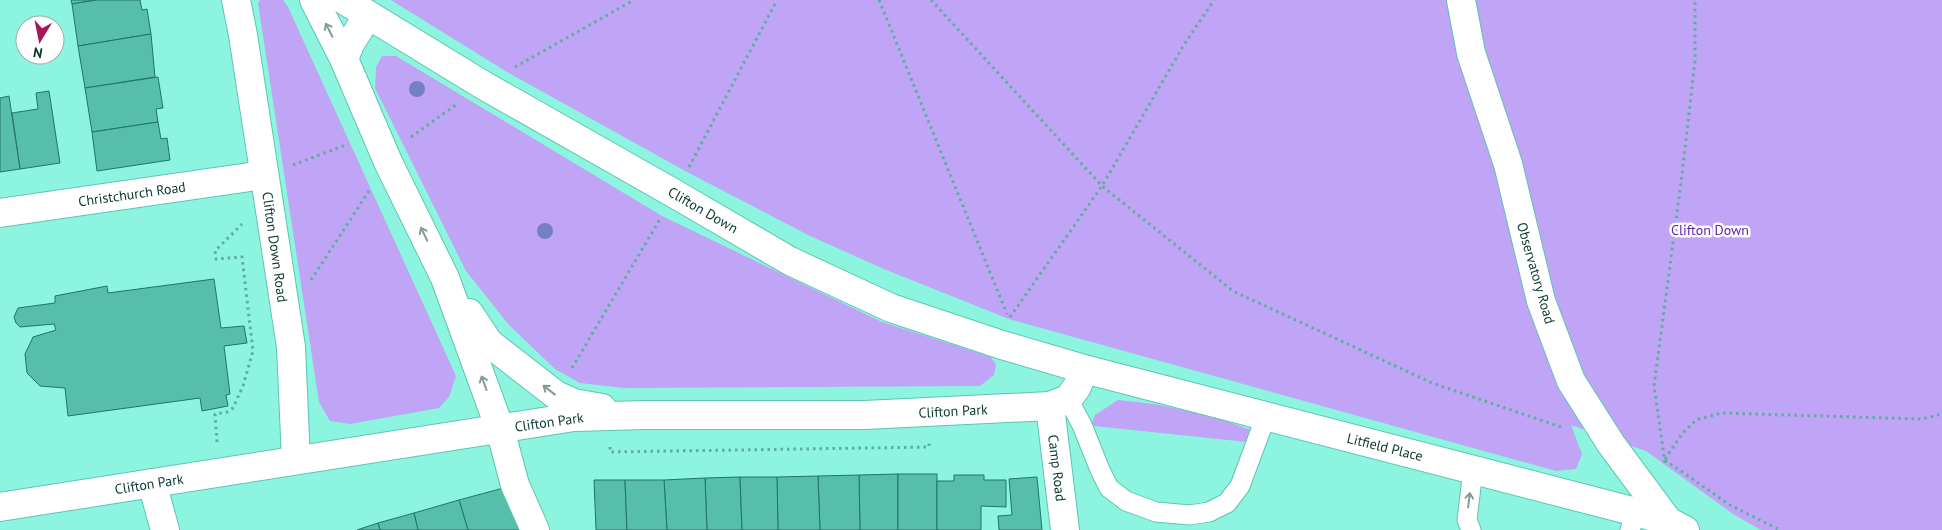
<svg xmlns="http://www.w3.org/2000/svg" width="1942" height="530" viewBox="0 0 1942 530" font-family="'PT Sans',sans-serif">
<rect width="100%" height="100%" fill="#8df4df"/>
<!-- green -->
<g fill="#c0a4f6">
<path d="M 260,0 L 283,0 L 288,7 L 456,376 L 449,397 L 439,408 L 350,424 L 330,421 L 319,402 L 258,3 Z"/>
<path d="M 391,0 L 1942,0 L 1942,530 L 1761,530 L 1733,514 L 1646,451 L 1571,425 L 1582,454 L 1576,469 L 1556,471 L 1009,319 L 884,269 L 808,235 L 687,172 L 507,72 Z"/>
<path d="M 382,56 L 396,56 L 662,216 L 882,322 L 991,357 L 996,365 L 994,375 L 980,386 L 624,388 L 580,383 L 555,369 L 509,325 L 466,271 L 375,88 L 376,67 Z"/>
<path d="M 1118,400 L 1154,404 L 1215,417 L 1259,433 L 1247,442 L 1094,426 L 1092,423 L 1095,415 Z"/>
</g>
<!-- building -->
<g fill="#56beab" stroke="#227567">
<path d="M 71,0 L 97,0 L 72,4 Z"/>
<path d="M 97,0 L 140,0 L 142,10 L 147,9 L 151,34 L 78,46 L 72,4 Z"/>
<path d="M 151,34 L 155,77 L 85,88 L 78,46 Z"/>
<path d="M 158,77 L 163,108 L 156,109 L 158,122 L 92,132 L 85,88 Z"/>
<path d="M 49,91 L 60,163 L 20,169 L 12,113 L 38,109 L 36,93 Z"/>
<path d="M 9,96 L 20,169 L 0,172 L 0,98 Z"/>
<path d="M 158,122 L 161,139 L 167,138 L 170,160 L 97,171 L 92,132 Z"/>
<path d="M 214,279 L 221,328 L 244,326 L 247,343 L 224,346 L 230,394 L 226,395 L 228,406 L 202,411 L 200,398 L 68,416 L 65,388 L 40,386 L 27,373 L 25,354 L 33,337 L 56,330 L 54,324 L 20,327 L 16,323 L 14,317 L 18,308 L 55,303 L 55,296 L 107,286 L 108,293 Z"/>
<path d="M 898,474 L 898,530 L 860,530 L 859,475 Z"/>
<rect x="898" y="474" width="39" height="56"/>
<path d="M 859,475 L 860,530 L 820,530 L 818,476 Z"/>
<path d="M 954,475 L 984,475 L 984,480 L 1006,480 L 1006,507 L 981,506 L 981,530 L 937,530 L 937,481 L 954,481 Z"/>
<path d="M 818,476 L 820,530 L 778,530 L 777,477 Z"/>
<path d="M 740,477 L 742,530 L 707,530 L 705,478 Z"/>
<path d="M 740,477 L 777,477 L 778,530 L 742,530 Z"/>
<path d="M 1037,477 L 1042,530 L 999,530 L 998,516 L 1012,515 L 1009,479 Z"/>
<path d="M 705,478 L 707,530 L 667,530 L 664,480 Z"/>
<path d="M 594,480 L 625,480 L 627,530 L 596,530 Z"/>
<path d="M 625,480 L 664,480 L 667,530 L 627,530 Z"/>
<path d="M 507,487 L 519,530 L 468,530 L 459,500 Z"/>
<path d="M 459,500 L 468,530 L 418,530 L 414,513 Z"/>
<path d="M 414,513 L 418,530 L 380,530 L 378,523 Z"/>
<path d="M 378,523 L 380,530 L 357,530 Z"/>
</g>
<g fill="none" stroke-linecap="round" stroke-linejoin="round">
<!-- service casing -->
<g stroke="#5dc5b1" stroke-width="21">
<g id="service">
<path d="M 1068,399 L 1082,425 L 1100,470 L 1109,488 L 1126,501 L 1156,512 L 1190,515 L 1209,512 L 1227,503 L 1240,486 L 1266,416"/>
<path d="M 1471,530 L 1467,520 L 1473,470"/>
<path d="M 1630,530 L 1636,512"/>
</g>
</g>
<!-- minor casing -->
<g stroke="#5dc5b1" stroke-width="30">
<g id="minor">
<path d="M 236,0 L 243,35 L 291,347 L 296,460"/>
<path d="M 314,0 L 344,59 L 388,162 L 445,278 L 500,429 L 515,485 L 535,530"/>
<path d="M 1461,0 L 1471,53 L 1508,164 L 1541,301 L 1571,381 L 1611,444 L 1668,521"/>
<path d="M 344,59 L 350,44 L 368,15"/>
<path d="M 0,213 L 264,175"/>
<path d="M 469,313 L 489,343 L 556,395 L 574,403 L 602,408"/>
<path d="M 1050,406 L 1065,530"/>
<path d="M 152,483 L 165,530"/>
<path d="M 0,507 L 574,417 L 646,415 L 865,415 L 1050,406 L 1068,399 L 1077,387 L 1084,369"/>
</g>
</g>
<!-- tertiary casing -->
<g stroke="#5dc5b1" stroke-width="30">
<path id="tertiary" d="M 344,0 L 483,85 L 675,194 L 790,261 L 891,308 L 1002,345 L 1084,369 L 1636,512 L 1668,521 L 1685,530"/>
</g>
<!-- path -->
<g stroke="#5cae9d" stroke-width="3" stroke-dasharray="2.5 4" stroke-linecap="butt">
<path d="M 879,0 L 1007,314"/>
<path d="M 931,0 L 1102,186 L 1233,291 L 1432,383 L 1564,428"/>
<path d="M 515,67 L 634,0"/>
<path d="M 411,137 L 457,104"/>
<path d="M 293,165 L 348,144"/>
<path d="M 689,167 L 777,0"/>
<path d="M 311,280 L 369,191"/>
<path d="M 1010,317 L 1102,186 L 1182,48 L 1214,0"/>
<path d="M 572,368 L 660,219"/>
<path d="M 217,442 L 215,414 L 227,412 L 233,408 L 243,386 L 253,351 L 242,257 L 216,259 L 215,251 L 242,224"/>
<path d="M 610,447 L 610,452 L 929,447 L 929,443"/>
<path d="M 1665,459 L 1682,434 L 1696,420 L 1721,413 L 1922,419 L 1942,414"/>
<path d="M 1665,460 L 1730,505 L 1780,530"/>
<path d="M 1665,463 L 1654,386 L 1682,175 L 1695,61 L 1695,0"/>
</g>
<!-- service -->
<use href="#service" stroke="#fff" stroke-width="19"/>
<!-- minor -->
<use href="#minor" stroke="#fff" stroke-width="28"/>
<!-- tertiary -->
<use href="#tertiary" stroke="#fff" stroke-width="28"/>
</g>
<!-- trees -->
<g fill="#7580c1">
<circle cx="417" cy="89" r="8"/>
<circle cx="545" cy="231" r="8"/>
</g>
<!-- one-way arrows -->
<defs><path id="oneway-shaft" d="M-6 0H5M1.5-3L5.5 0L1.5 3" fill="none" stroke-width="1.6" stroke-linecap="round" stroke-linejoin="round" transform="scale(1.25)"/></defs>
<g stroke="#849c98">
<use href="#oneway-shaft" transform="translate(329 30) rotate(-117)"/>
<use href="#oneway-shaft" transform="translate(424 234) rotate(-116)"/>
<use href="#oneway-shaft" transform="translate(484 383) rotate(-110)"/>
<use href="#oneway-shaft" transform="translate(549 390) rotate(-142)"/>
<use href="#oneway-shaft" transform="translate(1469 500) rotate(-83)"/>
</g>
<g text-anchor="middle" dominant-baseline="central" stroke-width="5" stroke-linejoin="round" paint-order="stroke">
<!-- street labels -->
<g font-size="14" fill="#093830" stroke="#fff">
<text transform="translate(132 194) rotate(-8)">Christchurch Road</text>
<text transform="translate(703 210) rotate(30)">Clifton Down</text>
<text transform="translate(275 247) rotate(82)">Clifton Down Road</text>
<text transform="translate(1536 273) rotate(74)">Observatory Road</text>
<text transform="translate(953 411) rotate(-3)">Clifton Park</text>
<text transform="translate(549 422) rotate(-8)">Clifton Park</text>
<text transform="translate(1385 447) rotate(14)">Litfield Place</text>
<text transform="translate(1057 468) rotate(83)">Camp Road</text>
<text transform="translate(149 484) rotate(-9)">Clifton Park</text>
</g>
<!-- park labels -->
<g font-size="14" fill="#6222a8" stroke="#fff">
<text x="1710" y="230">Clifton Down</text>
</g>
</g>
<!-- north arrow -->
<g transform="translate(40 40) rotate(190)"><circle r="24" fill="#ffffff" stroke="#9dafac"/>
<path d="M0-4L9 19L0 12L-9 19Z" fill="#a5175a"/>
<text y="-8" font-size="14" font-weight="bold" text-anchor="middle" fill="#093830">N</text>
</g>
</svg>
